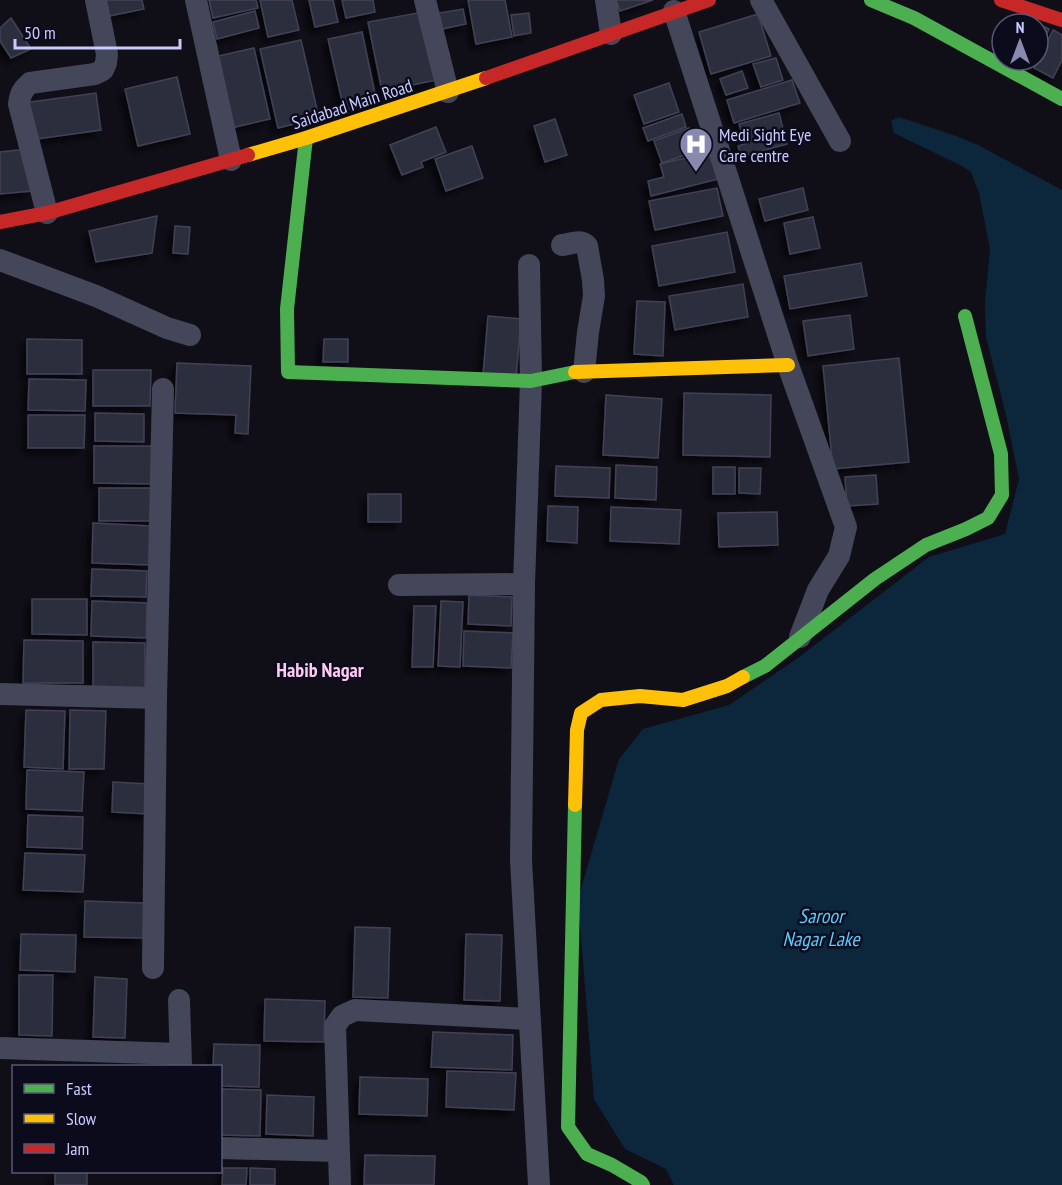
<svg xmlns="http://www.w3.org/2000/svg" width="1062" height="1185" viewBox="0 0 1062 1185" font-family="'PT Sans Narrow',sans-serif">
<defs>
<filter id="shadow"><feDropShadow dx="-5.5" dy="5.5" stdDeviation="3" flood-color="#0009"/></filter>
</defs>
<rect width="100%" height="100%" fill="#100f18"/>
<!-- water -->
<path fill="#0c273c" d="M 899,117 L 956,136 L 978,145 L 1062,190 L 1062,1185 L 674,1185 L 666,1169 L 625,1149 L 594,1099 L 578,899 L 619,759 L 643,729 L 729,705 L 798,658 L 929,557 L 1005,534 L 1019,479 L 1006,415 L 986,337 L 985,303 L 990,249 L 979,193 L 971,172 L 962,166 L 894,133 L 891,121 Z"/>
<!-- building -->
<g fill="#2c2d3c" stroke="#424157" stroke-width="1.5" filter="url(#shadow)">
<path d="M 106,0 L 142,0 L 144,9 L 109,16 Z"/>
<path d="M 209,0 L 256,0 L 258,8 L 213,18 Z"/>
<path d="M 260,0 L 292,0 L 299,30 L 268,37 Z"/>
<path d="M 309,0 L 333,0 L 338,22 L 315,27 Z"/>
<path d="M 342,0 L 373,0 L 375,12 L 346,18 Z"/>
<path d="M 468,0 L 505,0 L 512,37 L 476,44 Z"/>
<path d="M 616,0 L 653,0 L 620,11 Z"/>
<path d="M 463,9 L 466,24 L 442,29 L 439,13 Z"/>
<path d="M 255,11 L 259,28 L 217,39 L 213,22 Z"/>
<path d="M 423,12 L 437,80 L 382,91 L 368,22 Z"/>
<path d="M 529,13 L 531,33 L 514,36 L 511,15 Z"/>
<path d="M 758,14 L 771,56 L 711,74 L 699,32 Z"/>
<path d="M 11,18 L 31,49 L 11,58 L 0,41 L 0,28 Z"/>
<path d="M 1038,24 L 1049,29 L 1038,54 Z"/>
<path d="M 1053,30 L 1062,35 L 1062,60 L 1053,78 L 1034,68 Z"/>
<path d="M 362,32 L 377,103 L 344,110 L 328,39 Z"/>
<path d="M 301,40 L 319,118 L 278,128 L 260,49 Z"/>
<path d="M 254,48 L 270,119 L 231,128 L 214,57 Z"/>
<path d="M 776,58 L 783,80 L 761,87 L 753,64 Z"/>
<path d="M 742,71 L 748,88 L 726,95 L 720,79 Z"/>
<path d="M 177,77 L 190,134 L 138,146 L 125,89 Z"/>
<path d="M 792,80 L 800,103 L 734,123 L 727,100 Z"/>
<path d="M 669,83 L 679,112 L 644,124 L 634,95 Z"/>
<path d="M 96,93 L 101,130 L 30,140 L 24,103 Z"/>
<path d="M 779,113 L 787,144 L 741,157 L 738,146 L 745,144 L 739,124 Z"/>
<path d="M 682,114 L 686,127 L 648,141 L 643,128 Z"/>
<path d="M 555,119 L 567,155 L 545,162 L 534,126 Z"/>
<path d="M 436,127 L 446,152 L 421,162 L 423,167 L 402,175 L 390,145 Z"/>
<path d="M 689,128 L 697,151 L 662,163 L 654,141 Z"/>
<path d="M 472,146 L 483,178 L 446,191 L 435,159 Z"/>
<path d="M 28,149 L 32,191 L 0,194 L 0,152 Z"/>
<path d="M 711,152 L 718,179 L 651,196 L 648,181 L 664,177 L 660,164 Z"/>
<path d="M 717,188 L 723,216 L 655,230 L 649,201 Z"/>
<path d="M 803,188 L 808,210 L 765,221 L 759,199 Z"/>
<path d="M 157,216 L 152,253 L 96,262 L 89,231 Z"/>
<path d="M 813,217 L 820,248 L 790,254 L 784,223 Z"/>
<path d="M 175,226 L 190,227 L 188,254 L 173,253 Z"/>
<path d="M 727,232 L 735,272 L 659,286 L 652,246 Z"/>
<path d="M 861,263 L 867,296 L 790,309 L 784,276 Z"/>
<path d="M 743,284 L 748,317 L 675,330 L 669,296 Z"/>
<path d="M 637,301 L 665,302 L 663,356 L 634,354 Z"/>
<path d="M 850,315 L 854,349 L 808,356 L 803,321 Z"/>
<path d="M 488,316 L 521,319 L 516,378 L 483,375 Z"/>
<path d="M 27,339 L 82,340 L 82,374 L 27,374 Z"/>
<path d="M 324,339 L 348,339 L 348,362 L 323,362 Z"/>
<path d="M 899,358 L 909,462 L 833,469 L 823,366 Z"/>
<path d="M 177,363 L 251,366 L 248,434 L 235,433 L 236,415 L 175,413 Z"/>
<path d="M 93,370 L 151,370 L 150,406 L 93,406 Z"/>
<path d="M 29,379 L 86,380 L 85,411 L 28,410 Z"/>
<path d="M 684,393 L 771,395 L 770,457 L 683,455 Z"/>
<path d="M 606,395 L 662,399 L 658,458 L 603,455 Z"/>
<path d="M 95,413 L 144,414 L 144,442 L 95,441 Z"/>
<path d="M 28,415 L 85,415 L 84,448 L 28,448 Z"/>
<path d="M 94,446 L 155,446 L 155,484 L 94,483 Z"/>
<path d="M 616,465 L 657,467 L 656,500 L 615,498 Z"/>
<path d="M 556,466 L 610,468 L 609,498 L 555,496 Z"/>
<rect x="713" y="467" width="22" height="27"/>
<path d="M 739,468 L 761,468 L 760,494 L 739,493 Z"/>
<path d="M 876,475 L 878,504 L 847,506 L 845,477 Z"/>
<rect x="99" y="488" width="52" height="33"/>
<rect x="368" y="494" width="33" height="28"/>
<path d="M 548,506 L 578,507 L 577,543 L 547,541 Z"/>
<path d="M 611,507 L 681,510 L 679,544 L 610,541 Z"/>
<path d="M 777,512 L 778,545 L 719,547 L 718,513 Z"/>
<path d="M 93,523 L 151,526 L 150,565 L 92,563 Z"/>
<path d="M 92,569 L 147,571 L 146,597 L 91,596 Z"/>
<path d="M 469,595 L 512,597 L 511,626 L 468,624 Z"/>
<path d="M 32,599 L 87,599 L 87,635 L 32,634 Z"/>
<path d="M 92,601 L 147,603 L 146,638 L 91,636 Z"/>
<path d="M 441,601 L 463,602 L 460,667 L 438,666 Z"/>
<path d="M 414,606 L 436,606 L 433,667 L 412,667 Z"/>
<path d="M 464,631 L 513,633 L 511,668 L 463,666 Z"/>
<path d="M 24,640 L 83,641 L 83,683 L 23,683 Z"/>
<path d="M 93,642 L 145,643 L 145,688 L 93,688 Z"/>
<path d="M 26,710 L 65,711 L 63,769 L 24,767 Z"/>
<path d="M 70,710 L 106,711 L 104,769 L 69,769 Z"/>
<path d="M 27,770 L 84,772 L 82,811 L 26,809 Z"/>
<path d="M 113,782 L 150,784 L 149,814 L 112,812 Z"/>
<path d="M 28,815 L 83,817 L 82,849 L 27,847 Z"/>
<path d="M 25,853 L 85,855 L 83,892 L 23,890 Z"/>
<path d="M 85,901 L 144,903 L 143,938 L 84,937 Z"/>
<path d="M 355,927 L 390,928 L 388,998 L 353,997 Z"/>
<path d="M 21,934 L 76,935 L 75,972 L 20,970 Z"/>
<path d="M 466,934 L 502,935 L 500,1001 L 464,1000 Z"/>
<path d="M 19,975 L 53,975 L 52,1036 L 19,1035 Z"/>
<path d="M 95,977 L 127,979 L 125,1038 L 93,1037 Z"/>
<path d="M 265,999 L 325,1001 L 324,1042 L 264,1041 Z"/>
<path d="M 433,1032 L 513,1035 L 512,1070 L 431,1067 Z"/>
<path d="M 214,1044 L 260,1045 L 259,1087 L 220,1086 L 220,1066 L 213,1066 Z"/>
<path d="M 447,1071 L 516,1073 L 514,1110 L 446,1107 Z"/>
<path d="M 360,1077 L 428,1079 L 427,1116 L 359,1114 Z"/>
<path d="M 220,1089 L 261,1090 L 260,1136 L 220,1135 Z"/>
<path d="M 267,1095 L 314,1097 L 313,1136 L 266,1134 Z"/>
<path d="M 365,1155 L 435,1156 L 434,1185 L 364,1185 Z"/>
<path d="M 223,1168 L 247,1168 L 246,1185 L 222,1185 Z"/>
<path d="M 250,1168 L 275,1169 L 275,1185 L 250,1185 Z"/>
<rect x="55" y="1172" width="32" height="13"/>
</g>
<g fill="none" stroke-linecap="round" stroke-linejoin="round">
<!-- street -->
<g stroke="#444659" stroke-width="22">
<path d="M 196,0 L 231,160"/>
<path d="M 425,0 L 448,92"/>
<path d="M 606,0 L 611,34"/>
<path d="M 761,0 L 840,141"/>
<path d="M 674,11 L 788,365 L 846,527 L 839,556 L 818,590 L 800,637"/>
<path d="M 47,213 L 19,104 C 20,94 23,89 30,83 L 95,74 L 103,70 L 106,63 L 107,54 L 96,0"/>
<path d="M 562,245 C 571,244 581,239 587,246 L 593,280 L 594,296 L 588,332 L 584,372"/>
<path d="M 0,260 L 96,296 L 167,328 L 190,335"/>
<path d="M 529,265 L 531,381 L 524,584 L 521,860 L 539,1185"/>
<path d="M 399,585 L 524,584"/>
<path d="M 0,694 L 156,698"/>
<path d="M 153,968 L 156,698 L 163,389"/>
<path d="M 179,1000 L 181,1066"/>
<path d="M 0,1048 L 180,1054"/>
<path d="M 220,1148 L 338,1151"/>
<path d="M 340,1185 L 335,1026 L 342,1016 L 355,1010 L 529,1019"/>
</g>
<!-- fast -->
<g stroke="#4caf50" stroke-width="14">
<path d="M 871,0 L 914,18 L 1062,99"/>
<path d="M 306,138 L 287,309 L 288,372 L 531,381 L 575,372"/>
<path d="M 743,677 L 765,666 L 875,579 L 926,545 L 966,529 L 988,518 L 1002,495 L 1001,454 L 965,316"/>
<path d="M 575,805 L 568,1127 L 587,1154 L 612,1165 L 641,1182 L 643,1185"/>
</g>
<!-- slow -->
<g stroke="#ffc107" stroke-width="14">
<path d="M 248,155 L 306,138 L 486,78"/>
<path d="M 575,372 L 788,365"/>
<path d="M 575,805 L 577,730 L 581,713 L 601,700 L 640,696 L 683,700 L 727,686 L 743,677"/>
</g>
<!-- jam -->
<g stroke="#c62828" stroke-width="14">
<path d="M 1001,0 L 1062,20"/>
<path d="M 486,78 L 709,0"/>
<path d="M 0,222 L 47,213 L 248,155"/>
</g>
</g>
<!-- icons -->
<defs>
<g id="hospital-pin" transform="scale(1.725)"><path d="M0 17L-7.5 6A9.5 9.5 0 1 1 7.5 6Z" fill="#8889ae" stroke="#0c0b1c"/><path d="M-5-5h3v3.5h4V-5h3V5h-3V1.5h-4V5h-3Z" fill="#fff"/></g>
</defs>
<g fill-rule="evenodd">
<use href="#hospital-pin" x="696" y="144"/>
</g>
<g text-anchor="middle" dominant-baseline="central" stroke-width="5" stroke-linejoin="round" paint-order="stroke">
<!-- street labels -->
<g font-size="18" fill="#c8cbfe" stroke="#0c0b1c">
<text transform="translate(352 104) rotate(-18)">Saidabad Main Road</text>
</g>
<!-- poi labels -->
<g font-size="18" fill="#c8cbfe" stroke="#0c0b1c" text-anchor="start">
<text x="719" y="134">Medi Sight Eye<tspan x="719" dy="21">Care centre</tspan></text>
</g>
<!-- neighbourhood labels -->
<g font-size="20" font-weight="bold" fill="#fecaf4" stroke="#0c0b1c">
<text x="320" y="670">Habib Nagar</text>
</g>
<!-- water labels -->
<g font-size="20" font-style="italic" fill="#57ccfd" stroke="#0c0b1c">
<text x="821" y="916">Saroor<tspan x="821" dy="23">Nagar Lake</tspan></text>
</g>
</g>
<!-- legend -->
<rect x="12" y="1065" width="210" height="108" fill="#0c0b1c" stroke="#575876" stroke-width="1.5"/>
<rect x="24" y="1084" width="30" height="9" fill="#4caf50" stroke="#575876" stroke-width="1.5"/>
<text x="66" y="1095" font-size="18" fill="#c8cbfe">Fast</text>
<rect x="24" y="1114" width="30" height="9" fill="#ffc107" stroke="#575876" stroke-width="1.5"/>
<text x="66" y="1125" font-size="18" fill="#c8cbfe">Slow</text>
<rect x="24" y="1144" width="30" height="9" fill="#c62828" stroke="#575876" stroke-width="1.5"/>
<text x="66" y="1155" font-size="18" fill="#c8cbfe">Jam</text>
<!-- north arrow -->
<g transform="translate(1020 42)"><circle r="28" fill="#0c0b1c" stroke="#575876" stroke-width="1.5"/>
<path d="M0-4.5L10 22L0 15L-10 22Z" fill="#8889ae"/>
<text y="-9" font-size="16" font-weight="bold" text-anchor="middle" fill="#c8cbfe">N</text>
</g>
<!-- scale -->
<path d="M15 39v9h165v-9" fill="none" stroke="#c8cbfe" stroke-width="3"/>
<text x="24" y="39" font-size="18" fill="#c8cbfe" stroke="#0c0b1c" stroke-width="4.5" paint-order="stroke">50 m</text>
</svg>
